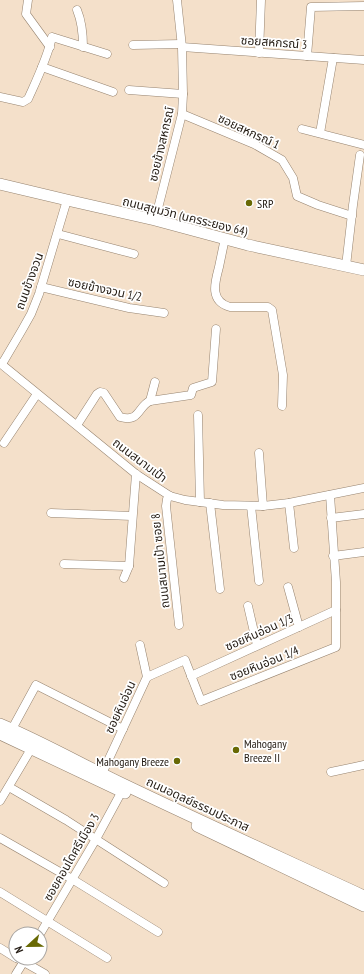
<svg xmlns="http://www.w3.org/2000/svg" width="364" height="974" viewBox="0 0 364 974" font-family="'PT Sans Narrow','Noto Sans Thai',sans-serif">
<rect width="100%" height="100%" fill="#f4e0ca"/>
<g fill="none" stroke-linecap="round" stroke-linejoin="round">
<!-- street casing -->
<g stroke="#96836f" stroke-width="9">
<g id="street">
<path d="M 28,0 L 26,14 L 50,47"/>
<path d="M 77,10 C 82,22 83,34 83,47"/>
<path d="M 133,45 L 181,44"/>
<path d="M 182,47 L 364,60"/>
<path d="M 259,53 L 261,0"/>
<path d="M 307,56 L 311,7 L 364,6"/>
<path d="M 42,67 L 113,92"/>
<path d="M 129,90 L 183,94"/>
<path d="M 0,97 L 23,102 L 28,99 C 37,79 47,59 52,37 L 107,54"/>
<path d="M 182,114 L 254,144 L 282,160 L 293,178 L 297,196 L 318,205 L 352,216"/>
<path d="M 302,129 L 364,145"/>
<path d="M 320,133 L 333,58"/>
<path d="M 155,220 L 182,114 L 183,94 L 182,47 L 177,0"/>
<path d="M 58,234 L 134,254"/>
<path d="M 225,238 C 223,248 221,257 219,267 C 215,282 209,301 230,307 L 268,307 L 272,310 L 283,375 L 282,406"/>
<path d="M 346,266 L 353,205 L 360,155"/>
<path d="M 41,287 L 129,308 L 164,313"/>
<path d="M 0,363 L 136,474 L 170,496 L 185,500 L 223,505 L 263,506 L 289,503 L 364,488"/>
<path d="M 2,364 L 22,330 L 31,314 L 39,294 L 67,200"/>
<path d="M 150,401 L 155,382"/>
<path d="M 198,415 L 200,502"/>
<path d="M 77,425 L 97,394 L 100,392 L 104,393 L 120,417 C 140,423 138,406 150,401 L 191,395 L 193,388 L 212,382 L 216,329"/>
<path d="M 4,443 L 37,394"/>
<path d="M 259,453 L 263,506"/>
<path d="M 170,496 L 167,499 L 166,506 L 179,625"/>
<path d="M 210,503 L 220,589"/>
<path d="M 289,503 L 294,548"/>
<path d="M 251,506 L 259,581"/>
<path d="M 51,513 L 132,516"/>
<path d="M 331,518 L 364,514"/>
<path d="M 333,556 L 364,552"/>
<path d="M 64,564 L 129,566"/>
<path d="M 124,578 L 129,566 L 136,474"/>
<path d="M 288,587 L 299,627"/>
<path d="M 248,606 L 257,645"/>
<path d="M 140,645 L 147,677"/>
<path d="M 191,676 L 336,610"/>
<path d="M 12,729 L 36,685 L 123,729"/>
<path d="M 331,772 L 364,765"/>
<path d="M 100,778 L 147,677 L 185,660 L 201,701 L 336,647 L 336,582 L 330,495"/>
<path d="M 9,787 L 66,820 L 164,883"/>
<path d="M 0,801 L 31,749"/>
<path d="M 0,838 L 72,879 L 158,932"/>
<path d="M 0,892 L 107,958"/>
<path d="M 40,934 L 96,839 L 122,791"/>
<path d="M 0,948 L 16,958"/>
<path d="M 17,958 L 45,974"/>
<path d="M 16,974 L 26,958"/>
</g>
</g>
<!-- secondary casing -->
<g stroke="#96836f" stroke-width="12">
<g id="secondary">
<path d="M 0,184 L 67,200 L 155,220 L 248,245 L 364,270"/>
<path d="M 0,724 C 43,742 83,765 125,785 C 204,823 284,859 364,896"/>
<path d="M 0,734 L 125,793"/>
<path d="M 197,826 L 364,906"/>
</g>
</g>
<!-- street -->
<use href="#street" stroke="#fff" stroke-width="8"/>
<!-- secondary -->
<use href="#secondary" stroke="#fff" stroke-width="11"/>
</g>
<!-- markers -->
<g fill="#686904" stroke="#fff" stroke-width="1.5">
<circle cx="249" cy="203" r="4"/>
<circle cx="236" cy="750" r="4"/>
<circle cx="177" cy="761" r="4"/>
</g>
<g text-anchor="middle" dominant-baseline="central" stroke-width="3.5" stroke-linejoin="round" paint-order="stroke">
<!-- street labels -->
<g font-size="12" fill="#231b13" stroke="#fff">
<text transform="translate(274 42) rotate(4)">ซอยสหกรณ์ 3</text>
<text transform="translate(249 131) rotate(25)">ซอยสหกรณ์ 1</text>
<text transform="translate(161 144) rotate(-77)">ซอยข้างสหกรณ์</text>
<text transform="translate(185 216) rotate(14)">ถนนสุขุมวิท (นครระยอง 64)</text>
<text transform="translate(29 281) rotate(-70)">ถนนข้างจวน</text>
<text transform="translate(105 289) rotate(12)">ซอยข้างจวน 1/2</text>
<text transform="translate(140 460) rotate(37)">ถนนสนามเป้า</text>
<text transform="translate(160 561) rotate(-96)">ถนนสนามเป้า ซอย 8</text>
<text transform="translate(259 632) rotate(-24)">ซอยหินอ่อน 1/3</text>
<text transform="translate(264 663) rotate(-22)">ซอยหินอ่อน 1/4</text>
<text transform="translate(120 707) rotate(-65)">ซอยหินอ่อน</text>
<text transform="translate(198 804) rotate(25)">ถนนอดุลย์ธรรมประภาส</text>
<text transform="translate(71 857) rotate(-60)">ซอยคอนโดศรีเมือง 3</text>
</g>
<!-- poi labels -->
<g font-size="12" fill="#231b13" stroke="#fff" text-anchor="start">
<text x="257" y="203">SRP</text>
<text x="244" y="743">Mahogany<tspan x="244" dy="14">Breeze II</tspan></text>
<text x="169" y="761" text-anchor="end">Mahogany Breeze</text>
</g>
</g>
<!-- north arrow -->
<g transform="translate(28 946) rotate(248)"><circle r="19" fill="#ffffff" stroke="#a7a4a1"/>
<path d="M0-3L7 15L0 10L-7 15Z" fill="#686904"/>
<text y="-6" font-size="11" font-weight="bold" text-anchor="middle" fill="#231b13">N</text>
</g>
</svg>
